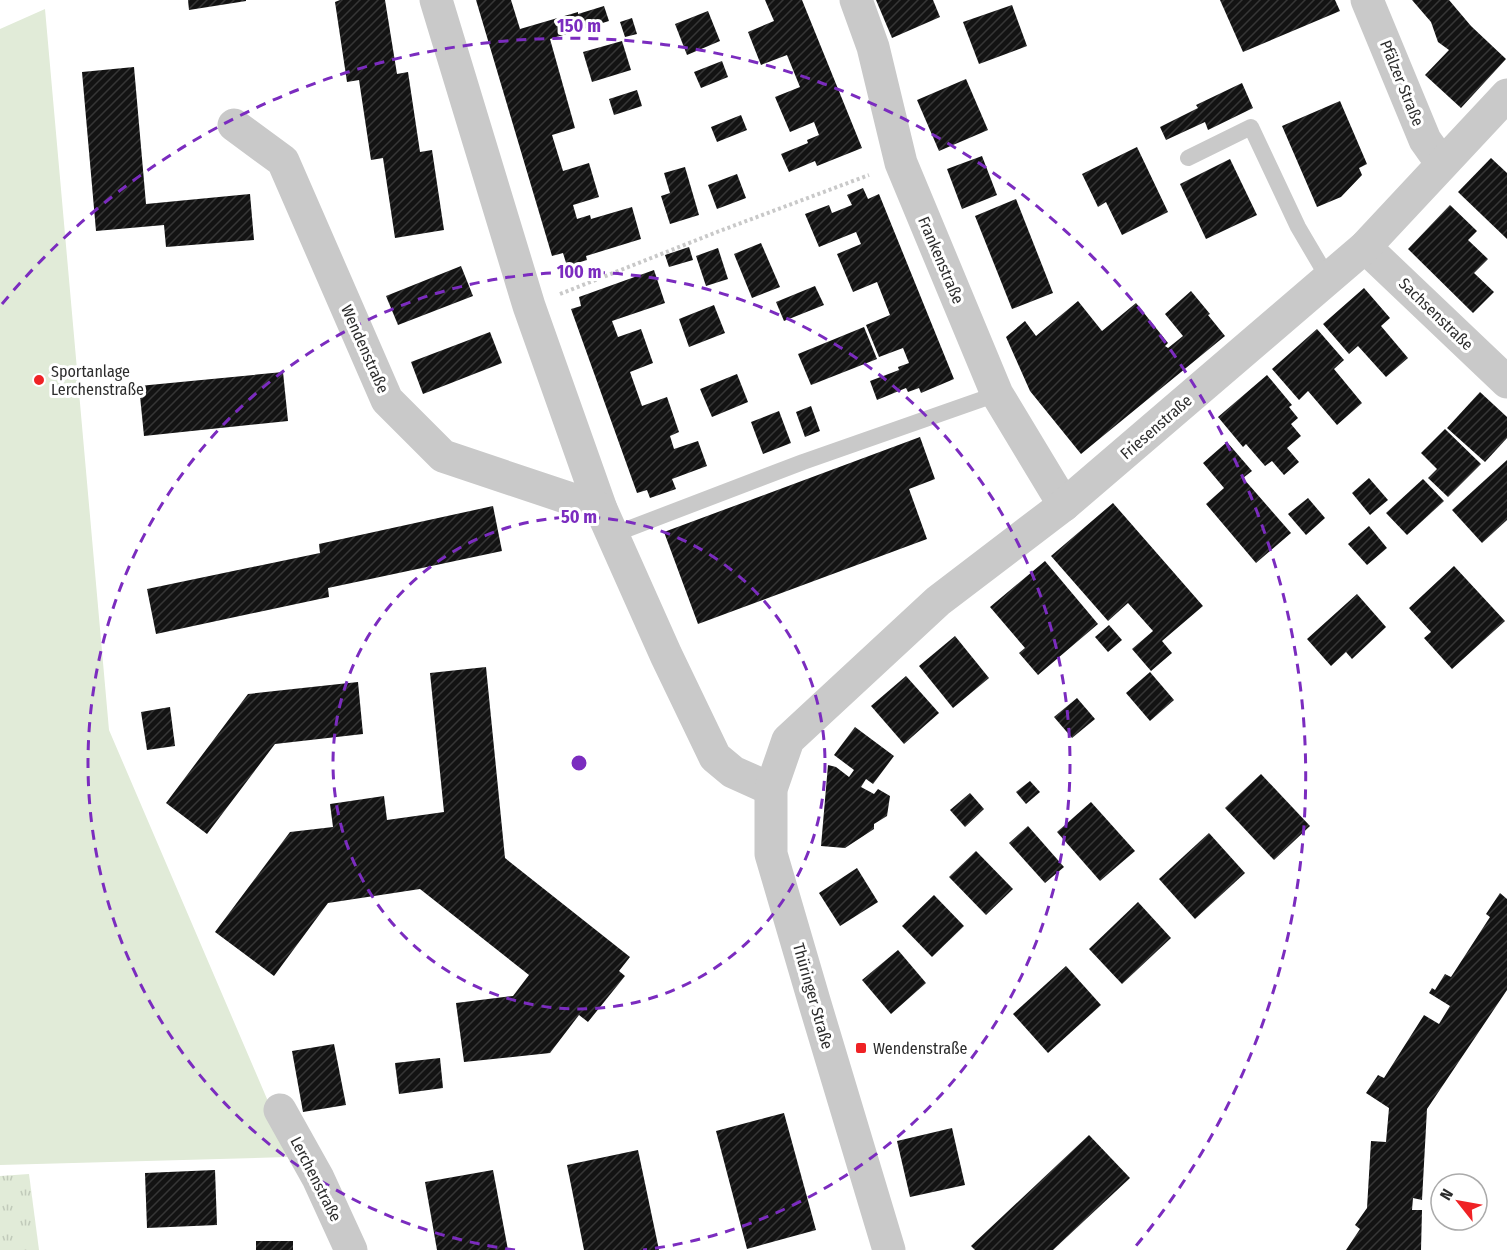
<svg xmlns="http://www.w3.org/2000/svg" width="1507" height="1250" viewBox="0 0 1507 1250" font-family="'Fira Sans Condensed',sans-serif">
<defs>
<pattern id="park-tufts" width="24" height="20" patternUnits="userSpaceOnUse" patternTransform="scale(1.5)"><rect width="24" height="20" fill="#e1ebd8"/><path d="M3 7l-1-3M5 7V3M7 7l1-3M15 17l-1-3M17 17v-4M19 17l1-3" fill="none" stroke="#c1caba"/></pattern>
<pattern id="building-hatch" width="6" height="6" patternUnits="userSpaceOnUse" patternTransform="scale(1.5)"><rect width="6" height="6" fill="#131313"/><path d="M-1 1l2-2M0 6l6-6M5 7l2-2" fill="none" stroke="#363636"/></pattern>
</defs>
<rect width="100%" height="100%" fill="#fff"/>
<!-- grass -->
<path fill="#e1ebd8" d="M 45,9 L 109,730 L 285,1141 L 288,1157 L 0,1165 L 0,29 Z"/>
<!-- park -->
<path fill="url(#park-tufts)" d="M 29,1174 L 39,1250 L 0,1250 L 0,1176 Z"/>
<!-- building -->
<g fill="url(#building-hatch)">
<path d="M 188,0 L 246,0 L 246,1 L 189,10 Z"/>
<path d="M 340,0 L 385,0 L 397,74 L 408,72 L 420,152 L 432,150 L 444,230 L 395,238 L 383,158 L 371,160 L 359,80 L 347,82 L 335,2 Z"/>
<path d="M 476,0 L 511,0 L 520,29 L 578,12 L 578,14 L 604,6 L 609,21 L 550,39 L 575,128 L 552,135 L 563,171 L 589,163 L 599,197 L 573,205 L 577,219 L 590,215 L 591,219 L 632,207 L 641,239 L 586,256 L 587,260 L 567,266 L 563,253 L 552,256 Z"/>
<path d="M 765,0 L 802,0 L 862,148 L 817,166 L 815,161 L 789,172 L 781,154 L 808,143 L 807,140 L 819,135 L 814,122 L 790,132 L 775,97 L 800,87 L 787,55 L 761,65 L 748,32 L 774,21 Z"/>
<path d="M 876,0 L 933,0 L 940,17 L 892,38 Z"/>
<path d="M 1220,0 L 1335,0 L 1340,11 L 1243,52 Z"/>
<path d="M 1412,0 L 1449,0 L 1471,26 L 1506,59 L 1461,108 L 1425,75 L 1449,50 L 1438,42 L 1431,22 Z"/>
<path d="M 1012,5 L 1027,46 L 979,64 L 963,22 Z"/>
<path d="M 708,11 L 720,41 L 687,55 L 675,24 Z"/>
<path d="M 632,18 L 637,34 L 625,37 L 620,22 Z"/>
<path d="M 622,41 L 631,70 L 592,82 L 583,52 Z"/>
<path d="M 722,61 L 728,77 L 701,88 L 694,72 Z"/>
<path d="M 134,67 L 146,204 L 250,194 L 254,240 L 166,247 L 164,225 L 96,231 L 82,72 Z"/>
<path d="M 966,79 L 988,130 L 939,151 L 917,100 Z"/>
<path d="M 1242,83 L 1253,108 L 1208,130 L 1205,122 L 1166,140 L 1160,127 L 1198,108 L 1196,105 Z"/>
<path d="M 637,90 L 642,106 L 614,115 L 609,99 Z"/>
<path d="M 1340,101 L 1367,164 L 1359,168 L 1362,175 L 1341,197 L 1317,207 L 1282,126 Z"/>
<path d="M 741,115 L 747,130 L 717,142 L 711,127 Z"/>
<path d="M 1137,147 L 1168,212 L 1122,235 L 1106,202 L 1098,207 L 1082,174 Z"/>
<path d="M 982,156 L 997,195 L 962,209 L 947,169 Z"/>
<path d="M 1491,158 L 1507,173 L 1507,239 L 1458,192 Z"/>
<path d="M 1230,159 L 1257,215 L 1206,239 L 1180,184 Z"/>
<path d="M 685,167 L 699,215 L 670,224 L 661,196 L 670,193 L 664,173 Z"/>
<path d="M 737,174 L 746,198 L 717,209 L 708,185 Z"/>
<path d="M 863,188 L 868,199 L 879,194 L 954,379 L 921,393 L 919,388 L 908,392 L 906,388 L 877,400 L 870,381 L 899,370 L 898,367 L 909,363 L 903,348 L 879,357 L 866,325 L 890,315 L 877,282 L 853,292 L 837,254 L 861,244 L 856,232 L 819,247 L 805,214 L 829,205 L 832,213 L 852,205 L 847,195 Z"/>
<path d="M 1016,199 L 1053,293 L 1012,309 L 975,216 Z"/>
<path d="M 1450,205 L 1477,231 L 1468,240 L 1488,259 L 1474,273 L 1494,292 L 1473,313 L 1408,249 Z"/>
<path d="M 761,243 L 780,287 L 752,298 L 734,254 Z"/>
<path d="M 689,247 L 693,260 L 669,267 L 665,255 Z"/>
<path d="M 718,248 L 728,279 L 706,286 L 696,256 Z"/>
<path d="M 461,266 L 473,296 L 398,325 L 386,296 Z"/>
<path d="M 654,270 L 665,303 L 612,321 L 618,337 L 641,329 L 653,363 L 630,372 L 642,406 L 667,397 L 679,432 L 670,436 L 674,449 L 698,441 L 707,466 L 672,479 L 676,489 L 650,498 L 647,490 L 637,493 L 571,309 L 581,306 L 579,297 Z"/>
<path d="M 815,286 L 824,305 L 784,321 L 776,302 Z"/>
<path d="M 1364,288 L 1390,318 L 1381,326 L 1408,358 L 1386,377 L 1358,346 L 1349,354 L 1323,324 Z"/>
<path d="M 1191,291 L 1210,314 L 1208,315 L 1225,336 L 1081,454 L 1030,391 L 1006,337 L 1025,321 L 1036,336 L 1078,301 L 1102,331 L 1136,303 L 1168,343 L 1165,346 L 1168,348 L 1183,336 L 1165,314 Z"/>
<path d="M 714,305 L 725,333 L 689,347 L 679,319 Z"/>
<path d="M 864,327 L 877,359 L 811,385 L 798,354 Z"/>
<path d="M 1317,329 L 1344,360 L 1334,369 L 1362,403 L 1337,425 L 1308,391 L 1299,400 L 1272,369 Z"/>
<path d="M 490,332 L 502,363 L 423,394 L 411,362 Z"/>
<path d="M 283,372 L 288,421 L 144,436 L 139,386 Z"/>
<path d="M 737,374 L 748,402 L 712,417 L 700,389 Z"/>
<path d="M 1267,375 L 1292,405 L 1289,407 L 1298,418 L 1291,424 L 1301,436 L 1287,448 L 1299,462 L 1284,475 L 1272,461 L 1265,466 L 1246,444 L 1243,447 L 1218,417 Z"/>
<path d="M 1480,392 L 1507,417 L 1507,438 L 1485,462 L 1447,428 Z"/>
<path d="M 811,406 L 820,431 L 805,437 L 796,412 Z"/>
<path d="M 779,411 L 791,443 L 763,454 L 751,422 Z"/>
<path d="M 1445,429 L 1481,464 L 1448,497 L 1428,478 L 1437,469 L 1421,453 Z"/>
<path d="M 920,437 L 935,479 L 909,489 L 927,539 L 698,624 L 664,532 Z"/>
<path d="M 1227,442 L 1252,471 L 1243,478 L 1291,533 L 1256,563 L 1206,504 L 1224,488 L 1203,463 Z"/>
<path d="M 1507,460 L 1507,520 L 1482,543 L 1452,510 Z"/>
<path d="M 1369,478 L 1388,500 L 1370,515 L 1352,493 Z"/>
<path d="M 1423,479 L 1444,501 L 1407,535 L 1386,513 Z"/>
<path d="M 1308,498 L 1325,518 L 1306,535 L 1288,514 Z"/>
<path d="M 1113,503 L 1203,606 L 1162,641 L 1172,653 L 1151,671 L 1132,649 L 1153,631 L 1128,603 L 1108,621 L 1051,556 Z"/>
<path d="M 493,506 L 502,551 L 328,588 L 329,597 L 156,634 L 147,589 L 320,553 L 319,544 Z"/>
<path d="M 1369,526 L 1387,548 L 1367,565 L 1348,544 Z"/>
<path d="M 1045,561 L 1098,624 L 1038,675 L 1019,653 L 1025,648 L 990,607 Z"/>
<path d="M 1454,566 L 1505,621 L 1452,669 L 1424,638 L 1431,632 L 1409,608 Z"/>
<path d="M 1357,594 L 1386,627 L 1352,659 L 1346,652 L 1331,666 L 1307,639 Z"/>
<path d="M 1109,625 L 1122,640 L 1108,652 L 1095,637 Z"/>
<path d="M 955,636 L 989,678 L 953,708 L 919,666 Z"/>
<path d="M 486,667 L 505,858 L 630,957 L 619,971 L 625,976 L 588,1022 L 579,1015 L 550,1053 L 464,1062 L 456,1003 L 513,996 L 529,975 L 420,889 L 328,903 L 274,976 L 215,932 L 290,832 L 333,827 L 330,804 L 384,796 L 387,820 L 444,812 L 430,673 Z"/>
<path d="M 1150,672 L 1174,700 L 1150,721 L 1126,693 Z"/>
<path d="M 906,676 L 939,713 L 904,744 L 871,706 Z"/>
<path d="M 358,682 L 363,734 L 275,744 L 207,834 L 166,803 L 248,694 Z"/>
<path d="M 1077,698 L 1095,719 L 1072,738 L 1054,717 Z"/>
<path d="M 170,707 L 175,746 L 147,750 L 141,712 Z"/>
<path d="M 855,727 L 894,756 L 873,784 L 866,779 L 861,787 L 874,794 L 878,789 L 890,796 L 887,816 L 874,824 L 874,829 L 845,848 L 821,846 L 828,765 L 836,767 L 849,777 L 854,770 L 834,755 Z"/>
<path d="M 1261,774 L 1310,826 L 1274,860 L 1225,808 Z"/>
<path d="M 1030,781 L 1040,792 L 1026,804 L 1016,792 Z"/>
<path d="M 970,793 L 984,809 L 965,827 L 950,810 Z"/>
<path d="M 1091,802 L 1135,851 L 1100,881 L 1057,832 Z"/>
<path d="M 1028,826 L 1064,867 L 1045,883 L 1009,843 Z"/>
<path d="M 1209,833 L 1245,873 L 1195,919 L 1159,879 Z"/>
<path d="M 976,851 L 1013,889 L 986,915 L 949,877 Z"/>
<path d="M 857,868 L 878,902 L 840,926 L 819,893 Z"/>
<path d="M 1500,893 L 1507,899 L 1507,990 L 1427,1109 L 1422,1200 L 1413,1198 L 1412,1210 L 1422,1210 L 1421,1250 L 1346,1250 L 1360,1229 L 1355,1225 L 1367,1208 L 1371,1141 L 1386,1142 L 1389,1108 L 1366,1093 L 1378,1075 L 1384,1078 L 1424,1015 L 1439,1024 L 1450,1006 L 1429,993 L 1432,988 L 1435,990 L 1445,974 L 1451,977 L 1490,917 L 1486,914 Z"/>
<path d="M 934,895 L 964,926 L 932,957 L 902,926 Z"/>
<path d="M 1138,902 L 1171,938 L 1122,984 L 1089,949 Z"/>
<path d="M 898,950 L 926,983 L 891,1014 L 862,980 Z"/>
<path d="M 1066,966 L 1101,1005 L 1048,1053 L 1013,1014 Z"/>
<path d="M 334,1044 L 346,1105 L 303,1112 L 292,1051 Z"/>
<path d="M 440,1058 L 443,1088 L 399,1094 L 395,1063 Z"/>
<path d="M 784,1113 L 816,1230 L 747,1249 L 716,1131 Z"/>
<path d="M 952,1128 L 965,1185 L 910,1197 L 897,1141 Z"/>
<path d="M 1089,1135 L 1130,1178 L 1053,1250 L 975,1250 L 971,1246 Z"/>
<path d="M 638,1150 L 659,1250 L 584,1250 L 567,1165 Z"/>
<path d="M 215,1170 L 217,1225 L 147,1228 L 145,1173 Z"/>
<path d="M 493,1170 L 508,1250 L 437,1250 L 425,1182 Z"/>
<rect x="256" y="1241" width="37" height="9"/>
</g>
<g fill="none" stroke-linecap="round" stroke-linejoin="round">
<!-- path -->
<path stroke="#c9c9c9" stroke-width="4" stroke-dasharray="3 3" stroke-linecap="butt" d="M 560,294 L 717,232 L 869,175"/>
<!-- service -->
<g stroke="#c9c9c9" stroke-width="16">
<path d="M 1188,158 L 1251,127 L 1298,227 L 1328,278"/>
<path d="M 612,535 L 803,462 L 997,394"/>
</g>
<!-- minor -->
<g stroke="#c9c9c9" stroke-width="33">
<path d="M 436,0 L 529,306 L 601,509 L 666,655 L 715,757 L 733,772 L 771,789"/>
<path d="M 856,0 L 873,47 L 901,163 L 997,394 L 1064,505"/>
<path d="M 1367,0 L 1425,140 L 1442,164"/>
<path d="M 234,125 L 283,161 L 387,400 L 443,456 L 601,509"/>
<path d="M 1365,247 L 1507,382"/>
<path d="M 280,1110 L 318,1178 L 351,1250"/>
<path d="M 889,1250 L 815,1004 L 771,854 L 771,789 L 788,740 L 938,601 L 1064,505 L 1365,247 L 1507,95"/>
</g>
</g>
<!-- distance rings -->
<g fill="none" stroke="#7b2cbf" stroke-width="3" stroke-dasharray="10 8">
<circle cx="579" cy="763" r="246"/>
<path d="M515 1250A491 491 0 1 1 643 1250"/>
<path d="M2 304A737 737 0 1 1 1135 1247"/>
</g>
<!-- markers -->
<g fill="#ef2225" stroke="#fff" stroke-width="2">
<circle cx="39" cy="380" r="6"/>
<rect x="855" y="1042" width="12" height="12" rx="3"/>
</g>
<g text-anchor="middle" dominant-baseline="central" stroke-width="6" stroke-linejoin="round" paint-order="stroke">
<!-- street labels -->
<g font-size="16" fill="#2c2c2c" stroke="#fff">
<text transform="translate(1402 83) rotate(68)">Pfälzer Straße</text>
<text transform="translate(941 260) rotate(67)">Frankenstraße</text>
<text transform="translate(1436 314) rotate(44)">Sachsenstraße</text>
<text transform="translate(365 349) rotate(66)">Wendenstraße</text>
<text transform="translate(1156 427) rotate(-41)">Friesenstraße</text>
<text transform="translate(813 996) rotate(74)">Thüringer Straße</text>
<text transform="translate(316 1179) rotate(63)">Lerchenstraße</text>
</g>
<!-- poi labels -->
<g font-size="16" fill="#2c2c2c" stroke="#fff" text-anchor="start">
<text x="51" y="371">Sportanlage<tspan x="51" dy="18">Lerchenstraße</tspan></text>
<text x="873" y="1048">Wendenstraße</text>
</g>
</g>
<circle cx="579" cy="763" r="9" fill="#7b2cbf" stroke="#fff" stroke-width="3"/>
<g font-size="18" text-anchor="middle" font-weight="bold" fill="#7b2cbf" stroke="#fff" stroke-width="6" stroke-linejoin="round" paint-order="stroke">
<text x="579" y="32">150 m</text>
<text x="579" y="278">100 m</text>
<text x="579" y="523">50 m</text>
</g>
<!-- north arrow -->
<g transform="translate(1459 1202) rotate(301)"><circle r="28" fill="#ffffff" stroke="#ababab" stroke-width="1.5"/>
<path d="M0-4.5L10 22L0 15L-10 22Z" fill="#ef2225"/>
<text y="-9" font-size="16" font-weight="bold" text-anchor="middle" fill="#2c2c2c">N</text>
</g>
</svg>
